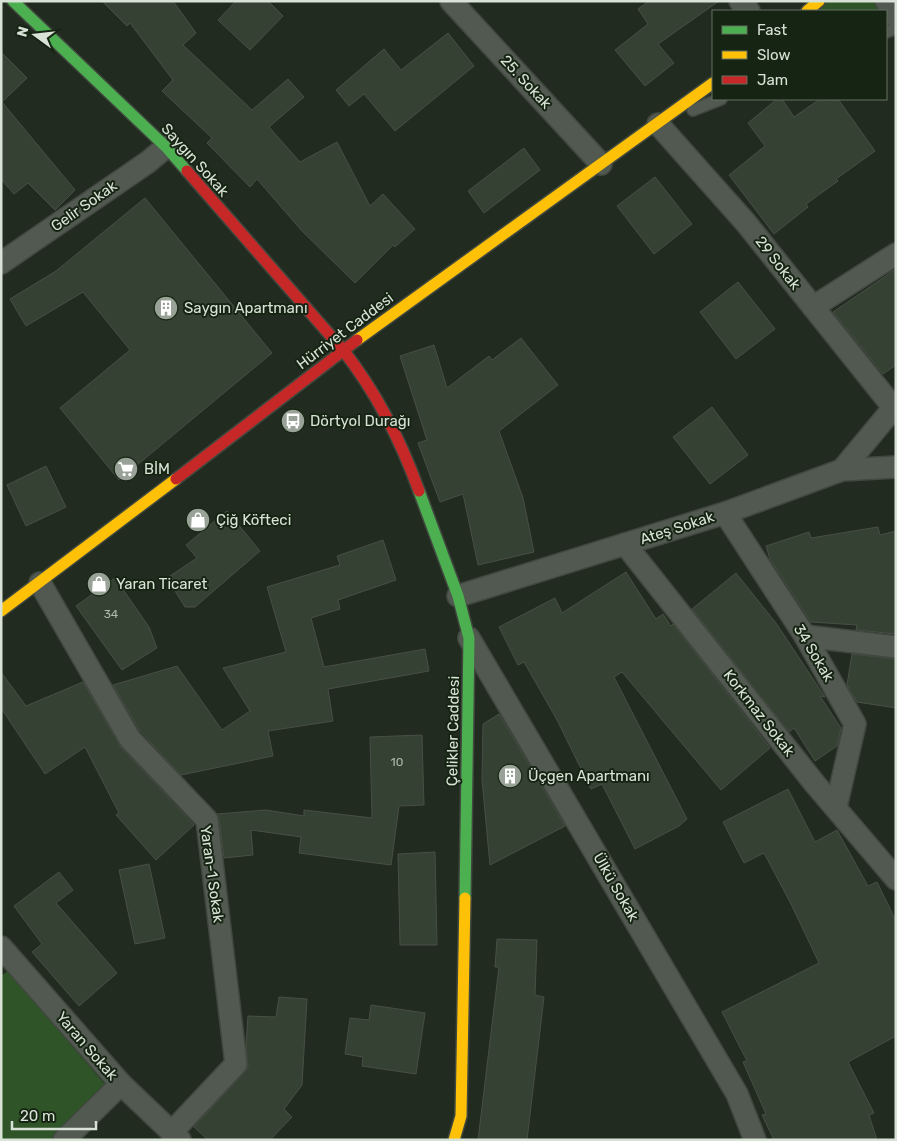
<svg xmlns="http://www.w3.org/2000/svg" width="897" height="1141" viewBox="0 0 897 1141" font-family="Rubik,sans-serif">
<rect width="100%" height="100%" fill="#222b20"/>
<!-- green -->
<g fill="#2f5428">
<path d="M 819,1 L 896,1 L 896,28 L 886,32 L 886,11 L 807,11 Z"/>
<path d="M 8,971 L 108,1088 L 51,1140 L 1,1140 L 1,976 Z"/>
</g>
<!-- building -->
<g fill="#354233" stroke="#484f46">
<path d="M 102,1 L 173,1 L 196,33 L 183,45 L 252,110 L 288,79 L 304,97 L 269,127 L 300,162 L 337,142 L 370,206 L 383,194 L 415,229 L 395,247 L 393,245 L 355,283 L 302,231 L 257,179 L 250,187 L 207,143 L 212,138 L 162,91 L 173,80 L 130,23 L 127,26 Z"/>
<path d="M 236,1 L 268,1 L 283,16 L 250,50 L 218,20 Z"/>
<path d="M 649,1 L 719,1 L 658,44 L 674,63 L 645,86 L 615,50 L 648,24 L 638,9 Z"/>
<path d="M 448,33 L 474,66 L 395,131 L 364,94 L 349,106 L 336,90 L 384,49 L 401,70 Z"/>
<path d="M 1,52 L 27,78 L 2,102 L 75,190 L 55,210 L 28,183 L 14,194 L 1,179 Z"/>
<path d="M 777,99 L 782,99 L 794,117 L 820,99 L 838,99 L 875,151 L 836,179 L 838,181 L 806,204 L 808,207 L 774,234 L 729,175 L 765,146 L 748,123 Z"/>
<path d="M 524,148 L 540,170 L 484,213 L 468,191 Z"/>
<path d="M 655,177 L 692,224 L 654,254 L 617,206 Z"/>
<path d="M 145,198 L 272,353 L 119,480 L 60,408 L 130,350 L 83,292 L 26,326 L 10,299 L 56,271 Z"/>
<path d="M 896,269 L 896,365 L 883,374 L 833,312 Z"/>
<path d="M 738,282 L 775,329 L 736,359 L 700,312 Z"/>
<path d="M 521,338 L 558,385 L 499,431 L 523,498 L 534,552 L 478,565 L 463,494 L 440,502 L 418,443 L 427,440 L 400,356 L 434,345 L 447,388 L 489,356 L 492,360 Z"/>
<path d="M 712,407 L 748,455 L 710,484 L 673,437 Z"/>
<path d="M 46,466 L 66,507 L 26,526 L 7,485 Z"/>
<path d="M 227,511 L 260,551 L 195,607 L 185,607 L 167,578 L 197,558 L 186,545 Z"/>
<path d="M 878,527 L 880,535 L 896,531 L 896,634 L 856,630 L 857,625 L 811,622 L 770,559 L 766,546 L 809,532 L 811,538 Z"/>
<path d="M 383,540 L 396,580 L 338,600 L 340,609 L 311,618 L 324,667 L 425,649 L 429,671 L 328,689 L 333,721 L 268,731 L 273,756 L 181,775 L 140,731 L 113,685 L 177,666 L 222,730 L 250,711 L 223,668 L 286,652 L 267,587 L 340,565 L 337,556 Z"/>
<path d="M 626,572 L 656,619 L 663,614 L 671,626 L 673,624 L 770,748 L 721,790 L 622,672 L 614,677 L 687,819 L 679,826 L 635,849 L 602,784 L 591,789 L 556,718 L 524,662 L 518,665 L 499,627 L 555,598 L 562,613 Z"/>
<path d="M 736,573 L 776,623 L 825,697 L 820,696 L 841,728 L 837,746 L 815,761 L 794,728 L 789,732 L 692,609 Z"/>
<path d="M 115,578 L 149,627 L 157,648 L 122,670 L 76,606 Z"/>
<path d="M 852,654 L 896,659 L 896,708 L 857,702 L 847,685 Z"/>
<path d="M 1,672 L 26,706 L 83,682 L 121,747 L 194,825 L 156,860 L 116,815 L 119,813 L 85,747 L 45,774 L 1,708 Z"/>
<path d="M 499,714 L 565,826 L 490,865 L 482,780 L 483,724 Z"/>
<path d="M 422,735 L 424,805 L 399,806 L 391,865 L 299,853 L 301,837 L 251,830 L 253,855 L 224,858 L 219,819 L 217,814 L 266,810 L 304,816 L 304,810 L 372,818 L 370,737 Z"/>
<path d="M 788,789 L 815,842 L 837,830 L 868,886 L 877,882 L 896,921 L 896,1036 L 848,1062 L 874,1113 L 869,1115 L 877,1140 L 774,1140 L 762,1115 L 766,1114 L 743,1062 L 747,1061 L 722,1012 L 819,963 L 791,904 L 764,853 L 744,863 L 723,822 Z"/>
<path d="M 435,852 L 437,945 L 400,945 L 398,854 Z"/>
<path d="M 149,864 L 165,938 L 135,944 L 119,870 Z"/>
<path d="M 59,872 L 73,890 L 56,903 L 117,973 L 79,1006 L 32,952 L 42,944 L 14,906 Z"/>
<path d="M 497,939 L 537,940 L 535,995 L 544,997 L 527,1140 L 478,1140 L 499,967 L 495,967 Z"/>
<path d="M 279,997 L 307,999 L 302,1085 L 284,1109 L 292,1117 L 270,1140 L 208,1140 L 194,1127 L 248,1068 L 246,1046 L 248,1016 L 276,1017 Z"/>
<path d="M 371,1005 L 425,1013 L 416,1074 L 362,1066 L 363,1057 L 345,1054 L 350,1018 L 369,1020 Z"/>
</g>
<g fill="none" stroke-linecap="round" stroke-linejoin="round">
<!-- lane casing -->
<g stroke="#41483f" stroke-width="14">
<g id="lane">
<path d="M 886,32 L 896,28"/>
<path d="M 693,110 L 721,99"/>
</g>
</g>
<!-- street casing -->
<g stroke="#41483f" stroke-width="24">
<g id="street">
<path d="M 451,1 L 601,164"/>
<path d="M 740,1 L 749,11"/>
<path d="M 886,1 L 896,17"/>
<path d="M 658,124 L 746,223 L 893,407"/>
<path d="M 1,263 L 148,162 L 166,147"/>
<path d="M 813,307 L 896,254"/>
<path d="M 842,470 L 896,405"/>
<path d="M 725,513 L 805,636 L 855,724 L 836,807"/>
<path d="M 625,544 L 815,784 L 896,879"/>
<path d="M 40,583 L 130,739 L 207,820 L 236,1064 L 172,1132"/>
<path d="M 458,596 L 725,513 L 842,470 L 896,467"/>
<path d="M 805,636 L 896,647"/>
<path d="M 469,638 L 737,1094 L 755,1140"/>
<path d="M 1,947 L 121,1084 L 180,1140"/>
<path d="M 64,1140 L 121,1084"/>
</g>
</g>
<!-- fast casing -->
<g stroke="#41483f" stroke-width="14">
<g id="fast">
<path d="M 13,1 L 166,147 L 187,171"/>
<path d="M 419,491 L 458,596 L 469,638 L 465,898"/>
</g>
</g>
<!-- slow casing -->
<g stroke="#41483f" stroke-width="14">
<g id="slow">
<path d="M 807,11 L 819,1"/>
<path d="M 357,340 L 713,83"/>
<path d="M 1,611 L 176,479"/>
<path d="M 454,1140 L 461,1116 L 465,898"/>
</g>
</g>
<!-- jam casing -->
<g stroke="#41483f" stroke-width="14">
<g id="jam">
<path d="M 187,171 L 343,350 C 376,392 401,441 419,491"/>
<path d="M 176,479 L 357,340"/>
</g>
</g>
<!-- lane -->
<use href="#lane" stroke="#525951" stroke-width="11"/>
<!-- street -->
<use href="#street" stroke="#525951" stroke-width="21"/>
<!-- fast -->
<use href="#fast" stroke="#4caf50" stroke-width="11"/>
<!-- slow -->
<use href="#slow" stroke="#ffc107" stroke-width="11"/>
<!-- jam -->
<use href="#jam" stroke="#c62828" stroke-width="11"/>
</g>
<!-- icons -->
<defs>
<g id="building-disc" transform="scale(1.25)"><circle r="9.5" fill="#98a296" stroke="#162513"/><path d="M-4-6H4V6H1V3H-1V6H-4ZM-2.5-4.3h1.7v1.8h-1.7ZM.8-4.3h1.7v1.8H.8ZM-2.5-1h1.7V.8h-1.7ZM.8-1h1.7V.8H.8Z" fill="#fff"/></g>
<g id="bus-disc" transform="scale(1.25)"><circle r="9.5" fill="#98a296" stroke="#162513"/><path d="M-5-6H5V4H4V6H2V4H-2V6H-4V4H-5ZM-3.5-4V0h7V-4ZM-3.5 1.2v1.5H-2V1.2ZM2 1.2v1.5H3.5V1.2Z" fill="#fff"/></g>
<g id="supermarket-disc" transform="scale(1.25)"><circle r="9.5" fill="#98a296" stroke="#162513"/><path d="M-6-5.5h2.5l.6 2H6L4.5 2H-2.5L-4.4-4H-6ZM-1.5 3.2a1.3 1.3 0 1 0 .1 0ZM3 3.2a1.3 1.3 0 1 0 .1 0Z" fill="#fff"/></g>
<g id="shop-disc" transform="scale(1.25)"><circle r="9.5" fill="#98a296" stroke="#162513"/><path d="M-5-2.5h2.3a2.7 3.5 0 0 1 5.4 0H5L5.5 6h-11ZM-1.5-2.5h3a1.5 2.3 0 0 0-3 0Z" fill="#fff"/></g>
</defs>
<g fill-rule="evenodd">
<use href="#building-disc" x="166" y="308"/>
<use href="#bus-disc" x="293" y="421"/>
<use href="#supermarket-disc" x="126" y="469"/>
<use href="#shop-disc" x="198" y="520"/>
<use href="#shop-disc" x="99" y="584"/>
<use href="#building-disc" x="510" y="776"/>
</g>
<g text-anchor="middle" dominant-baseline="central" stroke-width="4" stroke-linejoin="round" paint-order="stroke">
<!-- number labels -->
<g font-size="12" fill="#afbaad">
<text x="111" y="614">34</text>
<text x="397" y="762">10</text>
</g>
<!-- street labels -->
<g font-size="15" fill="#d8e2d6" stroke="#162513">
<text transform="translate(526 82) rotate(47)">25. Sokak</text>
<text transform="translate(195 160) rotate(48)">Saygın Sokak</text>
<text transform="translate(84 206) rotate(-35)">Gelir Sokak</text>
<text transform="translate(778 263) rotate(52)">29 Sokak</text>
<text transform="translate(345 331) rotate(-37)">Hürriyet Caddesi</text>
<text transform="translate(677 528) rotate(-18)">Ateş Sokak</text>
<text transform="translate(814 653) rotate(59)">34 Sokak</text>
<text transform="translate(759 713) rotate(52)">Korkmaz Sokak</text>
<text transform="translate(453 731) rotate(-89)">Çelikler Caddesi</text>
<text transform="translate(212 874) rotate(82)">Yaran-1 Sokak</text>
<text transform="translate(616 887) rotate(60)">Ülkü Sokak</text>
<text transform="translate(87 1046) rotate(49)">Yaran Sokak</text>
</g>
<!-- poi labels -->
<g font-size="15" fill="#d8e2d6" stroke="#162513" text-anchor="start">
<text x="184" y="308">Saygın Apartmanı</text>
<text x="310" y="421">Dörtyol Durağı</text>
<text x="144" y="469">BİM</text>
<text x="216" y="520">Çiğ Köfteci</text>
<text x="116" y="584">Yaran Ticaret</text>
<text x="528" y="776">Üçgen Apartmanı</text>
</g>
</g>
<!-- border -->
<rect width="897" height="1141" fill="none" stroke="#d8e2d6" stroke-width="5"/>
<!-- legend -->
<rect x="712" y="10" width="175" height="90" fill="#162513" stroke="#647161"/>
<rect x="722" y="26" width="25" height="8" fill="#4caf50" stroke="#647161"/>
<text x="757" y="35" font-size="15" fill="#d8e2d6">Fast</text>
<rect x="722" y="51" width="25" height="8" fill="#ffc107" stroke="#647161"/>
<text x="757" y="60" font-size="15" fill="#d8e2d6">Slow</text>
<rect x="722" y="76" width="25" height="8" fill="#c62828" stroke="#647161"/>
<text x="757" y="85" font-size="15" fill="#d8e2d6">Jam</text>
<!-- north arrow -->
<g transform="translate(35 35) rotate(285)" stroke="#162513" stroke-width="4" paint-order="stroke">
<path d="M0-4L9 19L0 12L-9 19Z" fill="#d8e2d6"/>
<text y="-8" font-size="14" font-weight="bold" text-anchor="middle" fill="#d8e2d6">N</text>
</g>
<!-- scale -->
<path d="M12 1121v8h84v-8" fill="none" stroke="#d8e2d6" stroke-width="2.5"/>
<text x="20" y="1121" font-size="15" fill="#d8e2d6" stroke="#162513" stroke-width="4" paint-order="stroke">20 m</text>
</svg>
